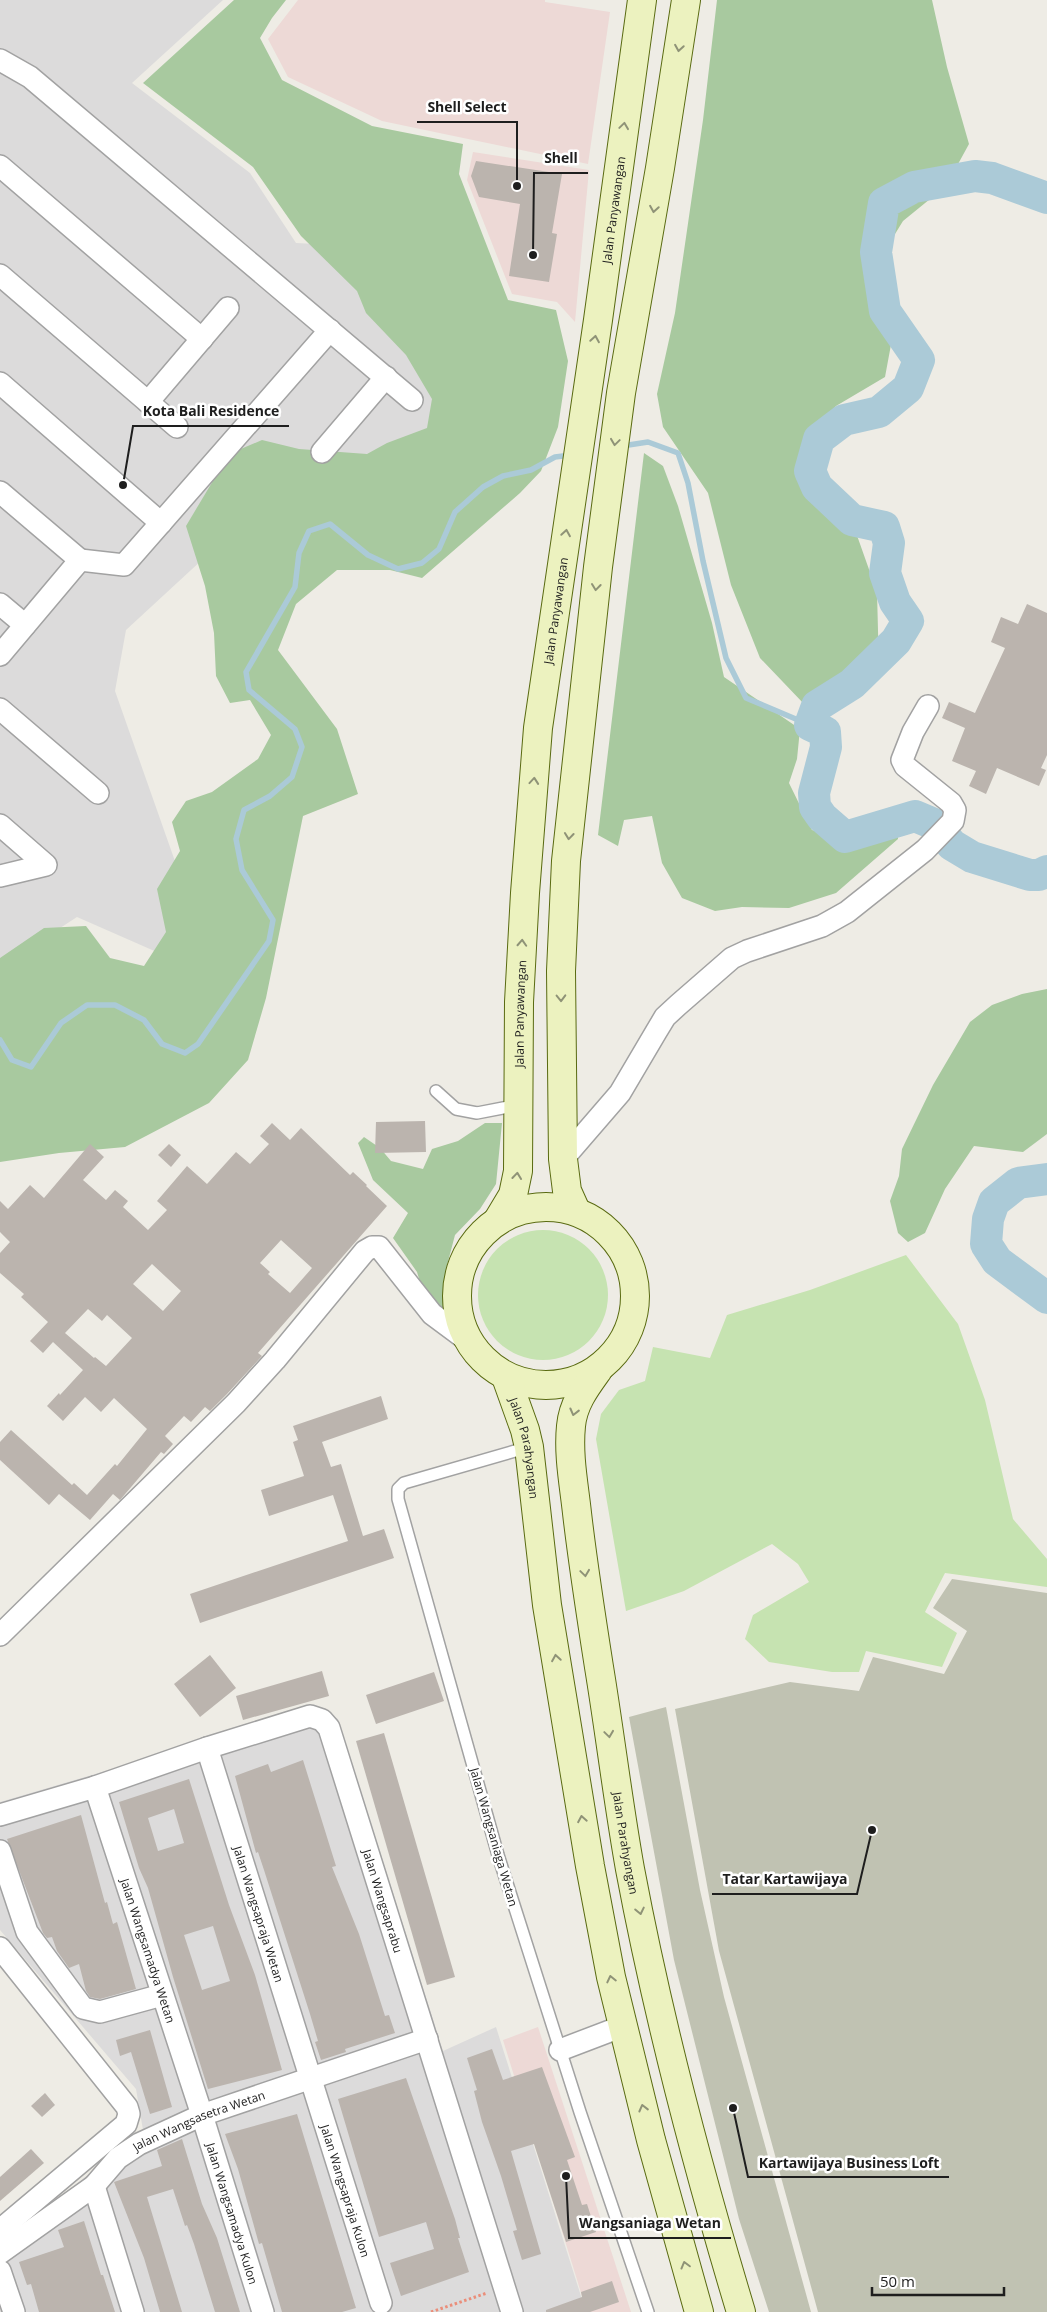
<svg xmlns="http://www.w3.org/2000/svg" width="1047" height="2312" viewBox="0 0 1047 2312" font-family="'Open Sans',sans-serif">
<rect width="100%" height="100%" fill="#eeece5"/>
<!-- residential -->
<g fill="#dcdbdb">
<path d="M 0,0 L 223,0 L 132,83 L 250,173 L 296,243 L 374,247 L 453,435 L 229,535 L 126,630 L 115,691 L 195,918 L 159,953 L 77,917 L 0,967 Z"/>
<path d="M 320,1708 L 338,1719 L 443,2051 L 496,2027 L 586,2312 L 0,2312 L 0,2246 L 143,2130 L 136,2089 L 0,1930 L 0,1802 Z"/>
</g>
<!-- commercial -->
<g fill="#edd9d6">
<path d="M 298,0 L 545,0 L 545,2 L 610,12 L 588,164 L 382,121 L 288,77 L 268,39 Z"/>
<path d="M 473,152 L 589,170 L 575,322 L 557,302 L 512,294 L 467,180 Z"/>
<path d="M 538,2027 L 631,2312 L 587,2312 L 503,2040 Z"/>
</g>
<!-- construction -->
<g fill="#c0c2b2">
<path d="M 952,1579 L 1047,1593 L 1047,2312 L 818,2312 L 719,1951 L 675,1709 L 790,1682 L 859,1691 L 873,1657 L 944,1674 L 967,1631 L 933,1608 Z"/>
<path d="M 666,1707 L 700,1890 L 724,1997 L 811,2312 L 769,2312 L 739,2219 L 674,1960 L 629,1717 Z"/>
</g>
<!-- grass -->
<g fill="#c6e3b1">
<circle cx="543" cy="1295" r="65"/>
<path d="M 906,1255 L 958,1324 L 985,1400 L 1013,1519 L 1047,1559 L 1047,1587 L 945,1573 L 925,1612 L 957,1633 L 942,1667 L 866,1651 L 859,1672 L 832,1672 L 769,1662 L 745,1639 L 753,1615 L 809,1582 L 798,1564 L 772,1544 L 684,1591 L 626,1611 L 596,1439 L 601,1414 L 619,1390 L 645,1381 L 653,1347 L 710,1358 L 727,1315 L 810,1290 Z"/>
</g>
<!-- forest -->
<g fill="#a8c99f">
<path d="M 234,0 L 286,0 L 272,18 L 260,38 L 282,80 L 372,126 L 463,144 L 459,174 L 508,300 L 556,310 L 568,361 L 558,427 L 541,471 L 520,493 L 422,578 L 390,570 L 337,570 L 296,604 L 278,650 L 337,729 L 358,794 L 303,816 L 266,998 L 248,1060 L 209,1103 L 125,1147 L 59,1153 L 0,1162 L 0,958 L 44,928 L 86,926 L 110,958 L 144,966 L 166,932 L 157,889 L 180,851 L 172,822 L 186,801 L 212,792 L 258,759 L 271,735 L 250,700 L 230,703 L 216,676 L 214,633 L 205,586 L 186,526 L 229,454 L 262,440 L 299,449 L 367,454 L 387,443 L 427,428 L 432,399 L 406,355 L 366,313 L 357,291 L 301,236 L 253,167 L 143,83 Z"/>
<path d="M 717,0 L 932,0 L 947,67 L 969,144 L 946,186 L 903,221 L 879,260 L 895,323 L 885,377 L 836,406 L 800,448 L 818,486 L 854,527 L 877,592 L 879,669 L 804,704 L 760,658 L 731,585 L 708,493 L 663,427 L 657,394 L 675,313 L 703,120 Z"/>
<path d="M 644,453 L 663,466 L 678,506 L 712,623 L 724,677 L 800,729 L 797,759 L 789,783 L 812,830 L 855,842 L 898,831 L 898,839 L 836,893 L 789,908 L 742,907 L 715,911 L 682,898 L 662,863 L 652,816 L 624,820 L 618,846 L 598,835 Z"/>
<path d="M 1047,989 L 1047,1134 L 1023,1152 L 974,1146 L 945,1189 L 925,1233 L 908,1242 L 898,1233 L 890,1201 L 899,1176 L 902,1149 L 933,1085 L 970,1022 L 992,1005 L 1022,994 Z"/>
<path d="M 485,1123 L 502,1123 L 496,1184 L 480,1209 L 455,1235 L 445,1273 L 443,1311 L 424,1295 L 417,1272 L 393,1238 L 408,1213 L 373,1180 L 358,1143 L 364,1137 L 380,1148 L 391,1161 L 423,1169 L 432,1149 L 458,1141 Z"/>
</g>
<g fill="none" stroke-linecap="round" stroke-linejoin="round">
<!-- stream -->
<g stroke="#abcad7" stroke-width="5.5">
<path d="M 622,446 L 648,442 L 678,453 L 688,483 L 703,561 L 726,658 L 746,698 L 810,725"/>
<path d="M 0,1040 L 12,1060 L 31,1067 L 61,1023 L 87,1005 L 115,1005 L 144,1020 L 162,1044 L 185,1053 L 198,1044 L 269,941 L 273,920 L 242,870 L 236,839 L 244,810 L 270,796 L 292,777 L 302,747 L 295,729 L 249,690 L 246,672 L 295,587 L 299,553 L 309,531 L 330,524 L 368,555 L 398,569 L 422,563 L 439,549 L 455,512 L 483,487 L 503,476 L 531,470 L 555,457 L 571,455"/>
</g>
<!-- river -->
<g stroke="#abcad7" stroke-width="32">
<path d="M 1047,198 L 992,178 L 975,176 L 914,187 L 884,203 L 876,252 L 885,311 L 919,360 L 908,388 L 879,412 L 844,420 L 819,439 L 810,471 L 817,487 L 852,520 L 884,527 L 889,543 L 885,573 L 895,602 L 908,621 L 896,641 L 852,684 L 817,706 L 810,725 L 825,732 L 826,747 L 814,793 L 815,807 L 822,817 L 845,837 L 915,816 L 934,824 L 952,845 L 972,857 L 1030,875 L 1039,875 L 1047,871"/>
<path d="M 1047,1179 L 1018,1183 L 994,1202 L 988,1219 L 986,1244 L 997,1261 L 1047,1298"/>
</g>
</g>
<!-- building -->
<g fill="#bbb4ae" fill-rule="evenodd">
<path d="M 476,161 L 562,174 L 552,233 L 557,234 L 549,282 L 509,276 L 520,204 L 479,197 L 471,176 Z"/>
<path d="M 1027,604 L 1047,613 L 1047,755 L 1041,768 L 1046,770 L 1039,786 L 997,768 L 986,794 L 969,786 L 976,771 L 952,761 L 965,728 L 942,718 L 949,702 L 975,713 L 1005,648 L 991,642 L 1001,617 L 1018,624 Z"/>
<path d="M 425,1121 L 426,1152 L 375,1153 L 376,1122 Z"/>
<path d="M 272,1123 L 290,1140 L 301,1128 L 350,1175 L 353,1172 L 367,1185 L 366,1186 L 387,1206 L 258,1353 L 262,1356 L 227,1394 L 210,1411 L 205,1407 L 191,1422 L 184,1416 L 165,1436 L 173,1444 L 164,1454 L 161,1452 L 120,1500 L 113,1494 L 90,1520 L 59,1494 L 49,1505 L 0,1460 L 0,1442 L 11,1430 L 72,1485 L 74,1483 L 87,1495 L 115,1464 L 117,1466 L 147,1429 L 114,1398 L 101,1412 L 85,1397 L 63,1421 L 47,1406 L 59,1393 L 60,1395 L 83,1370 L 53,1342 L 43,1353 L 30,1341 L 48,1322 L 21,1297 L 24,1294 L 0,1273 L 0,1253 L 10,1242 L 0,1232 L 0,1201 L 8,1209 L 30,1185 L 44,1198 L 90,1144 L 104,1157 L 83,1180 L 106,1200 L 115,1190 L 128,1201 L 123,1207 L 148,1230 L 167,1210 L 157,1201 L 187,1166 L 207,1184 L 236,1152 L 250,1164 L 269,1144 L 260,1136 ZM 281,1240 L 312,1268 L 290,1293 L 268,1274 L 270,1272 L 260,1263 ZM 152,1264 L 181,1291 L 163,1311 L 133,1284 ZM 88,1309 L 102,1321 L 107,1315 L 132,1338 L 106,1366 L 95,1357 L 94,1358 L 65,1333 Z"/>
<path d="M 169,1144 L 181,1155 L 171,1167 L 158,1155 Z"/>
<path d="M 381,1396 L 388,1419 L 322,1442 L 331,1467 L 341,1464 L 363,1536 L 384,1529 L 394,1558 L 200,1623 L 190,1594 L 348,1541 L 333,1495 L 269,1516 L 261,1490 L 304,1476 L 293,1442 L 298,1440 L 293,1426 Z"/>
<path d="M 210,1655 L 236,1688 L 200,1717 L 174,1684 Z"/>
<path d="M 322,1671 L 329,1696 L 243,1720 L 236,1696 Z"/>
<path d="M 434,1672 L 444,1701 L 376,1724 L 366,1695 Z"/>
<path d="M 384,1733 L 455,1977 L 427,1985 L 356,1741 Z"/>
<path d="M 303,1760 L 336,1866 L 332,1867 L 359,1934 L 385,2016 L 389,2015 L 395,2033 L 345,2049 L 346,2052 L 321,2060 L 315,2042 L 318,2041 L 310,2014 L 264,1870 L 258,1852 L 256,1853 L 235,1776 L 268,1764 L 271,1772 Z"/>
<path d="M 189,1779 L 229,1905 L 255,1975 L 282,2070 L 208,2089 L 173,1977 L 148,1888 L 139,1868 L 119,1802 ZM 174,1809 L 184,1843 L 158,1851 L 148,1818 ZM 213,1926 L 230,1981 L 202,1990 L 184,1935 Z"/>
<path d="M 81,1815 L 105,1903 L 107,1902 L 113,1924 L 117,1922 L 136,1989 L 100,1999 L 90,1997 L 86,1991 L 79,1964 L 69,1968 L 57,1951 L 52,1937 L 47,1938 L 43,1933 L 7,1839 Z"/>
<path d="M 150,2030 L 172,2107 L 150,2114 L 131,2052 L 120,2056 L 116,2040 Z"/>
<path d="M 492,2049 L 503,2080 L 542,2067 L 575,2157 L 567,2160 L 582,2205 L 587,2204 L 596,2232 L 566,2242 L 534,2144 L 511,2151 L 541,2254 L 522,2260 L 513,2231 L 517,2230 L 501,2176 L 482,2122 L 474,2091 L 477,2090 L 467,2058 Z"/>
<path d="M 406,2078 L 455,2219 L 460,2238 L 458,2238 L 469,2272 L 401,2296 L 390,2263 L 434,2249 L 426,2222 L 379,2237 L 338,2099 Z"/>
<path d="M 45,2093 L 55,2105 L 42,2117 L 31,2106 Z"/>
<path d="M 297,2114 L 356,2308 L 342,2312 L 282,2312 L 262,2243 L 259,2244 L 238,2169 L 225,2134 Z"/>
<path d="M 182,2139 L 202,2204 L 217,2238 L 240,2312 L 215,2312 L 194,2244 L 187,2225 L 185,2226 L 173,2189 L 147,2197 L 182,2312 L 160,2312 L 144,2258 L 114,2182 L 162,2166 L 157,2150 Z"/>
<path d="M 31,2149 L 44,2163 L 0,2201 L 0,2177 Z"/>
<path d="M 84,2221 L 101,2275 L 103,2275 L 115,2312 L 39,2312 L 31,2284 L 27,2285 L 19,2262 L 64,2247 L 58,2230 Z"/>
<path d="M 612,2281 L 619,2302 L 590,2312 L 546,2312 L 546,2310 L 582,2297 L 581,2292 Z"/>
</g>
<g fill="none" stroke-linecap="round" stroke-linejoin="round">
<!-- lane casing -->
<g stroke="#a2a2a2" stroke-width="14">
<g id="lane">
<path d="M 436,1091 L 456,1109 L 477,1113 L 518,1105"/>
<path d="M 529,1447 L 404,1483 L 398,1489 L 398,1499 L 498,1855 L 580,2112 L 648,2312"/>
</g>
</g>
<!-- street casing -->
<g stroke="#a2a2a2" stroke-width="24">
<g id="street">
<path d="M 0,60 L 30,77 L 412,400"/>
<path d="M 0,166 L 202,339"/>
<path d="M 0,275 L 177,427"/>
<path d="M 0,383 L 161,523"/>
<path d="M 148,402 L 228,308"/>
<path d="M 322,452 L 386,377"/>
<path d="M 0,492 L 80,560"/>
<path d="M 0,604 L 25,625"/>
<path d="M 0,655 L 80,560 L 124,565 L 330,330"/>
<path d="M 0,709 L 98,793"/>
<path d="M 0,825 L 46,865 L 0,876"/>
<path d="M 563,1159 L 620,1093 L 656,1032 L 665,1017 L 678,1005 L 732,958 L 747,951 L 822,926 L 847,912 L 925,850 L 953,821 L 955,810 L 951,803 L 905,766 L 902,760 L 913,732 L 928,706"/>
<path d="M 0,1635 L 236,1403 L 275,1360 L 365,1251 L 372,1247 L 379,1247 L 432,1314 L 467,1340"/>
<path id="s1" d="M 207,1748 L 381,2303"/>
<path id="s2" d="M 95,1787 L 202,2115 L 263,2312"/>
<path id="s3" d="M 0,1815 L 95,1787 L 207,1748 L 310,1716 L 322,1720 L 329,1728 L 512,2312"/>
<path d="M 0,1851 L 27,1932 L 83,2008 L 100,2012 L 162,1995"/>
<path d="M 0,1948 L 127,2107 L 129,2114 L 126,2124 L 0,2230"/>
<path d="M 560,2050 L 623,2026"/>
<path d="M 94,2186 L 133,2312"/>
<path id="s4" d="M 0,2253 L 94,2186 L 118,2158 L 139,2144 L 202,2115 L 427,2039"/>
<path d="M 0,2271 L 14,2312"/>
</g>
</g>
<!-- secondary casing -->
<g stroke="#596a11" stroke-width="30">
<g id="secondary">
<circle cx="546" cy="1296" r="89"/>
<path d="M 576,1211 L 567,1191 L 563,1159 L 561,971 L 566,861 L 598,567 L 621,393 L 660,168 L 686,0"/>
<path id="s5" d="M 498,1220 L 513,1195 L 518,1171 L 519,1002 L 525,893 L 538,728 L 598,320 L 642,0"/>
<path id="s6" d="M 598,1370 C 585,1388 573,1404 571,1426 C 568,1455 574,1485 577,1513 C 583,1565 591,1616 599,1667 C 610,1734 618,1802 630,1869 C 658,2018 697,2166 741,2312"/>
<path id="s7" d="M 506,1377 L 525,1430 L 529,1447 L 547,1605 L 590,1866 L 611,1977 L 651,2140 L 699,2312"/>
</g>
</g>
<!-- path -->
<path stroke="#ea8e7a" stroke-width="3" stroke-dasharray="2.5 2.5" stroke-linecap="butt" d="M 431,2312 L 487,2293"/>
<!-- lane -->
<use href="#lane" stroke="#fff" stroke-width="11"/>
<!-- street -->
<use href="#street" stroke="#fff" stroke-width="21"/>
<!-- secondary -->
<use href="#secondary" stroke="#ecf2bf" stroke-width="28"/>
</g>
<!-- one-way arrows -->
<defs><path id="oneway-chevron" d="M-2-3.5L2.5 0L-2 3.5" fill="none" stroke-width="1.6" stroke-linecap="round" stroke-linejoin="round" transform="scale(1.25)"/></defs>
<g stroke="#8f9377">
<use href="#oneway-chevron" transform="translate(679 48) rotate(99)"/>
<use href="#oneway-chevron" transform="translate(624 126) rotate(-82)"/>
<use href="#oneway-chevron" transform="translate(654 209) rotate(99)"/>
<use href="#oneway-chevron" transform="translate(595 339) rotate(-81)"/>
<use href="#oneway-chevron" transform="translate(615 442) rotate(98)"/>
<use href="#oneway-chevron" transform="translate(566 533) rotate(-81)"/>
<use href="#oneway-chevron" transform="translate(596 587) rotate(97)"/>
<use href="#oneway-chevron" transform="translate(534 781) rotate(-85)"/>
<use href="#oneway-chevron" transform="translate(569 836) rotate(96)"/>
<use href="#oneway-chevron" transform="translate(522 943) rotate(-87)"/>
<use href="#oneway-chevron" transform="translate(561 998) rotate(89)"/>
<use href="#oneway-chevron" transform="translate(517 1176) rotate(-84)"/>
<use href="#oneway-chevron" transform="translate(574 1412) rotate(104)"/>
<use href="#oneway-chevron" transform="translate(585 1573) rotate(82)"/>
<use href="#oneway-chevron" transform="translate(556 1658) rotate(-99)"/>
<use href="#oneway-chevron" transform="translate(609 1734) rotate(82)"/>
<use href="#oneway-chevron" transform="translate(582 1819) rotate(-100)"/>
<use href="#oneway-chevron" transform="translate(640 1911) rotate(78)"/>
<use href="#oneway-chevron" transform="translate(611 1979) rotate(-103)"/>
<use href="#oneway-chevron" transform="translate(643 2108) rotate(-104)"/>
<use href="#oneway-chevron" transform="translate(685 2265) rotate(-105)"/>
</g>
<g text-anchor="middle" dominant-baseline="central" stroke-width="5" stroke-linejoin="round" paint-order="stroke">
<!-- street labels -->
<g font-size="12" fill="#1e1e1e" stroke="#fff">
<text stroke="none"><textPath href="#s5" startOffset="1021">Jalan Panyawangan</textPath></text>
<text stroke="none"><textPath href="#s5" startOffset="616">Jalan Panyawangan</textPath></text>
<text stroke="none"><textPath href="#s5" startOffset="211">Jalan Panyawangan</textPath></text>
<text stroke="none"><textPath href="#s7" startOffset="74">Jalan Parahyangan</textPath></text>
<text transform="translate(494 1837) rotate(74)">Jalan Wangsaniaga Wetan</text>
<text stroke="none"><textPath href="#s6" startOffset="484">Jalan Parahyangan</textPath></text>
<text stroke="none"><textPath href="#s3" startOffset="530">Jalan Wangsaprabu</textPath></text>
<text stroke="none"><textPath href="#s1" startOffset="174">Jalan Wangsapraja Wetan</textPath></text>
<text stroke="none"><textPath href="#s2" startOffset="172">Jalan Wangsamadya Wetan</textPath></text>
<text stroke="none"><textPath href="#s4" startOffset="242">Jalan Wangsasetra Wetan</textPath></text>
<text stroke="none"><textPath href="#s1" startOffset="464">Jalan Wangsapraja Kulon</textPath></text>
<text stroke="none"><textPath href="#s2" startOffset="448">Jalan Wangsamadya Kulon</textPath></text>
</g>
</g>
<!-- callouts -->
<path fill="none" stroke="#1e1e1e" stroke-width="2" d="M517 186L517 122H417M533 255L534 173H588M123 485L133 426H289M872 1830L857 1894H712M733 2108L748 2177H949M566 2176L569 2238H731"/>
<g fill="#1e1e1e" stroke="#fff" stroke-width="2">
<circle cx="517" cy="186" r="5"/>
<circle cx="533" cy="255" r="5"/>
<circle cx="123" cy="485" r="5"/>
<circle cx="872" cy="1830" r="5"/>
<circle cx="733" cy="2108" r="5"/>
<circle cx="566" cy="2176" r="5"/>
</g>
<g font-size="14" text-anchor="middle" font-weight="bold" fill="#1e1e1e" stroke="#fff" stroke-width="5" stroke-linejoin="round" paint-order="stroke">
<text x="467" y="112">Shell Select</text>
<text x="561" y="163">Shell</text>
<text x="211" y="416">Kota Bali Residence</text>
<text x="785" y="1884">Tatar Kartawijaya</text>
<text x="849" y="2168">Kartawijaya Business Loft</text>
<text x="650" y="2228">Wangsaniaga Wetan</text>
</g>
<!-- scale -->
<path d="M872 2287v8h132v-8" fill="none" stroke="#1e1e1e" stroke-width="2.5"/>
<text x="880" y="2287" font-size="15" fill="#1e1e1e" stroke="#ffffff" stroke-width="4" paint-order="stroke">50 m</text>
</svg>
